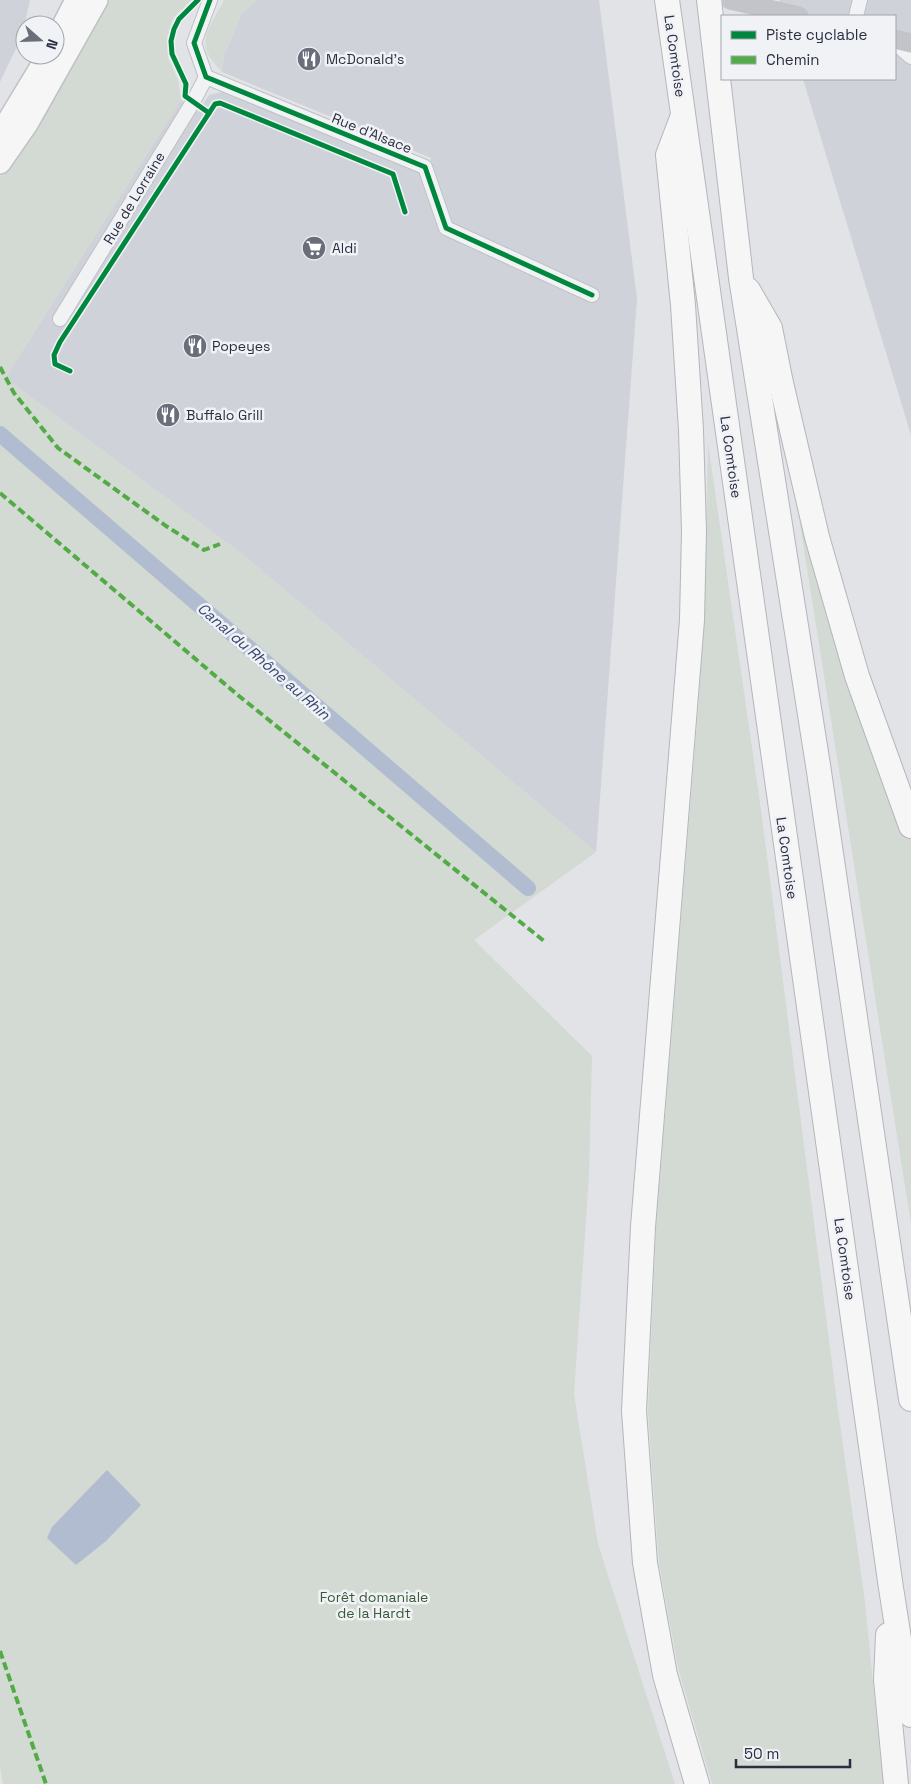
<svg xmlns="http://www.w3.org/2000/svg" width="911" height="1784" viewBox="0 0 911 1784" font-family="'Space Grotesk',sans-serif">
<rect width="100%" height="100%" fill="#e2e3e7"/>
<!-- built -->
<g fill="#d0d2da">
<path d="M 0,0 L 30,0 L 22,36 L 0,82 Z"/>
<path d="M 257,0 L 599,0 L 637,299 L 596,852 L 242,554 L 5,378 L 181,100 L 198,112 L 209,95 L 221,92 L 427,172 L 431,158 L 222,72 L 224,55 L 242,13 Z"/>
<path d="M 779,0 L 911,0 L 911,435 L 803,79 L 895,79 L 895,16 L 784,16 Z"/>
</g>
<!-- green -->
<g fill="#d2dad3">
<path d="M 108,0 L 191,0 L 173,18 L 167,37 L 168,58 L 178,80 L 181,100 L 5,378 L 242,554 L 596,852 L 474,940 L 592,1056 L 589,1176 L 574,1394 L 598,1544 L 675,1784 L 3,1784 L 0,1766 L 0,177 L 38,123 Z"/>
<path d="M 224,0 L 257,0 L 242,13 L 224,55 L 222,72 C 217,66 210,59 207,52 C 200,34 217,16 224,0 Z"/>
<path d="M 708,443 L 762,817 L 838,1410 L 865,1602 L 883,1784 L 712,1784 L 678,1668 L 659,1563 L 648,1412 L 656,1226 L 699,698 L 704,622 Z"/>
<path d="M 789,455 L 911,835 L 911,1224 Z"/>
</g>
<!-- water -->
<path fill="#b1bcd1" d="M 107,1470 L 141,1505 L 106,1541 L 76,1565 L 47,1538 L 52,1527 Z"/>
<g fill="none" stroke-linecap="round" stroke-linejoin="round">
<!-- canal -->
<path stroke="#b1bcd1" stroke-width="16" d="M 0,434 L 528,888"/>
<!-- minor casing -->
<g stroke="#c0c1c5" stroke-width="16">
<g id="minor">
<path d="M 210,0 L 194,43 L 206,77 L 425,167 L 446,228 L 592,295"/>
<path d="M 856,16 L 860,0"/>
<path d="M 895,43 L 911,57"/>
<path d="M 60,319 L 193,102 L 206,77"/>
</g>
</g>
<!-- primary casing -->
<g stroke="#bec0c5" stroke-width="24">
<g id="primary">
<path d="M 55,41 L 76,0"/>
<path d="M 0,134 L 48,55"/>
<path d="M 0,163 L 27,124 L 97,0"/>
</g>
</g>
<!-- motorway casing -->
<g stroke="#b4b6bc" stroke-width="26">
<g id="motorway">
<path d="M 667,0 L 891,1588 L 911,1715"/>
<path d="M 709,0 L 741,278 L 818,765 L 911,1399"/>
<path d="M 682,118 L 668,155 L 683,305 L 691,430 L 694,531 L 692,620 L 643,1227 L 634,1411 L 645,1563 L 665,1675 L 697,1784"/>
<path d="M 748,290 L 770,328 L 781,383 L 817,537 L 857,676 L 911,826"/>
<path d="M 888,1635 L 886,1680 L 896,1784"/>
</g>
</g>
<!-- minor -->
<use href="#minor" stroke="#f1f2f4" stroke-width="14"/>
<!-- secondary -->
<g stroke="#c3c4c9" stroke-width="19">
<path d="M 730,0 L 799,16"/>
<path d="M 895,39 L 911,43"/>
</g>
<!-- primary -->
<use href="#primary" stroke="#f6f6f6" stroke-width="21"/>
<!-- motorway -->
<use href="#motorway" stroke="#f6f6f6" stroke-width="24"/>
<!-- quiet -->
<g stroke="#53ab46" stroke-width="4" stroke-dasharray="8 4" stroke-linecap="butt">
<path d="M 0,367 L 14,393 L 58,448 L 166,526 L 204,550 L 220,544"/>
<path d="M 0,493 L 239,696 L 544,941"/>
<path d="M 0,1651 L 46,1784"/>
</g>
<!-- cycleway casing -->
<g stroke="#f0f2f6" stroke-width="8">
<g id="cycleway">
<path d="M 198,0 L 179,19 L 174,29 L 171,41 L 172,54 L 186,84 L 185,96 L 209,113"/>
<path d="M 210,0 L 194,43 L 206,77 L 425,167 L 446,228 L 592,295"/>
<path d="M 70,371 L 55,364 L 54,355 L 60,342 L 215,104 L 220,103 L 393,174 L 405,212"/>
</g>
</g>
<!-- cycleway -->
<use href="#cycleway" stroke="#00873e" stroke-width="5"/>
</g>
<!-- icons -->
<defs>
<g id="restaurant-disc" transform="scale(1.25)"><circle r="9.5" fill="#6a6d7a" stroke="#f0f2f6"/><path d="M-5-6h1v4h1v-4h1v4h1v-4h1v5L-1.5 .5V6h-2V.5L-5-1ZM5-6V6H3V1.5H1.5Q1.5-4 5-6Z" fill="#fff"/></g>
<g id="supermarket-disc" transform="scale(1.25)"><circle r="9.5" fill="#6a6d7a" stroke="#f0f2f6"/><path d="M-6-5.5h2.5l.6 2H6L4.5 2H-2.5L-4.4-4H-6ZM-1.5 3.2a1.3 1.3 0 1 0 .1 0ZM3 3.2a1.3 1.3 0 1 0 .1 0Z" fill="#fff"/></g>
</defs>
<g fill-rule="evenodd">
<use href="#restaurant-disc" x="309" y="59"/>
<use href="#supermarket-disc" x="314" y="248"/>
<use href="#restaurant-disc" x="195" y="346"/>
<use href="#restaurant-disc" x="168" y="415"/>
</g>
<g text-anchor="middle" dominant-baseline="central" stroke-width="5" stroke-linejoin="round" paint-order="stroke">
<!-- street labels -->
<g font-size="14" fill="#292e40" stroke="#f0f2f6">
<text transform="translate(675 56) rotate(82)">La Comtoise</text>
<text transform="translate(372 133) rotate(22)">Rue d'Alsace</text>
<text transform="translate(134 198) rotate(-59)">Rue de Lorraine</text>
<text transform="translate(731 457) rotate(82)">La Comtoise</text>
<text transform="translate(787 858) rotate(82)">La Comtoise</text>
<text transform="translate(845 1259) rotate(82)">La Comtoise</text>
</g>
<!-- poi labels -->
<g font-size="14" fill="#292e40" stroke="#f0f2f6" text-anchor="start">
<text x="326" y="59">McDonald's</text>
<text x="332" y="248">Aldi</text>
<text x="212" y="346">Popeyes</text>
<text x="186" y="415">Buffalo Grill</text>
</g>
<!-- park labels -->
<g font-size="14" fill="#395b37" stroke="#f0f2f6">
<text x="374" y="1597">Forêt domaniale<tspan x="374" dy="16">de la Hardt</tspan></text>
</g>
<!-- water labels -->
<g font-size="15" font-style="italic" fill="#354872" stroke="#f0f2f6">
<text transform="translate(264 661) rotate(41)">Canal du Rhône au Rhin</text>
</g>
</g>
<!-- legend -->
<rect x="721" y="15" width="175" height="65" fill="#f0f2f6" stroke="#a0a4ad"/>
<rect x="731" y="31" width="25" height="8" fill="#00873e" stroke="#a0a4ad"/>
<text x="766" y="40" font-size="15" fill="#292e40">Piste cyclable</text>
<rect x="731" y="56" width="25" height="8" fill="#53ab46" stroke="#a0a4ad"/>
<text x="766" y="65" font-size="15" fill="#292e40">Chemin</text>
<!-- north arrow -->
<g transform="translate(40 40) rotate(110)"><circle r="24" fill="#f0f2f6" stroke="#a0a4ad"/>
<path d="M0-4L9 19L0 12L-9 19Z" fill="#6a6d7a"/>
<text y="-8" font-size="14" font-weight="bold" text-anchor="middle" fill="#292e40">N</text>
</g>
<!-- scale -->
<path d="M736 1759v8h114v-8" fill="none" stroke="#292e40" stroke-width="2.5"/>
<text x="744" y="1759" font-size="15" fill="#292e40" stroke="#f0f2f6" stroke-width="4" paint-order="stroke">50 m</text>
</svg>
